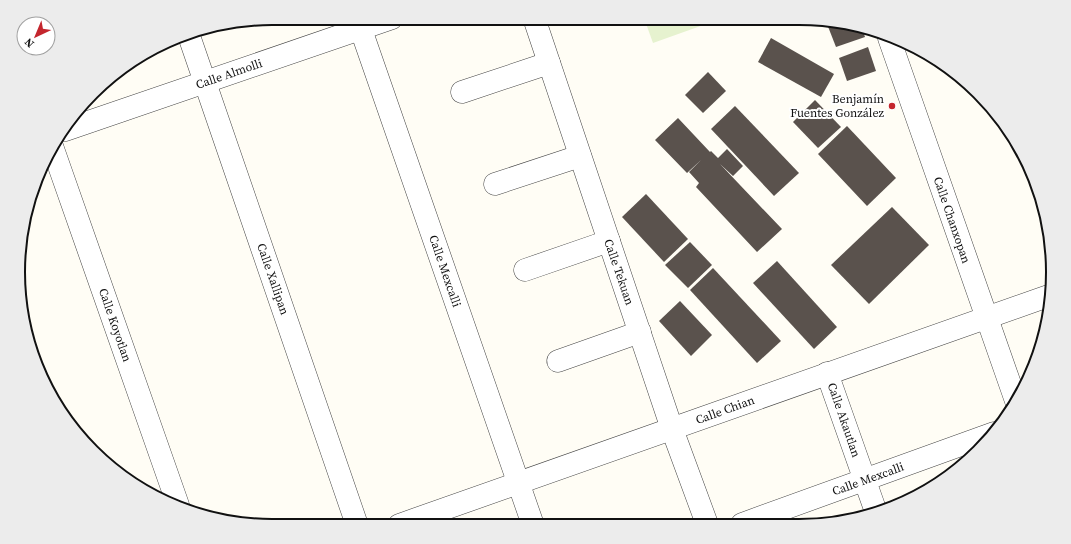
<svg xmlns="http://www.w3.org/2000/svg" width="1071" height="544" viewBox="0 0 1071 544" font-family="'Source Serif 4',serif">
<rect width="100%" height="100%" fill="#fffdf5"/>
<!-- pitch -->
<path fill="#e6f2cf" d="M 644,18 L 723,18 L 653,43 Z"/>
<!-- building -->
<g fill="#5a524d">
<path d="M 789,19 L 799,19 L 797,23 Z"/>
<path d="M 831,23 L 863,31 L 865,37 L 836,47 L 827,24 Z"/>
<path d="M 771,38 L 834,74 L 821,97 L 758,62 Z"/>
<path d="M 868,47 L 876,71 L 847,81 L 839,58 Z"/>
<path d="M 708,72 L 726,91 L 703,113 L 685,95 Z"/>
<path d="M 815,100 L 841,127 L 818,148 L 793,122 Z"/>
<path d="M 735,106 L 799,173 L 774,196 L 711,129 Z"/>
<path d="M 678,118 L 710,152 L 711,151 L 718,158 L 727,149 L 743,166 L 733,176 L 720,164 L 782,229 L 757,252 L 696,187 L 699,183 L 689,172 L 701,160 L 687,173 L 655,140 Z"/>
<path d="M 847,126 L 896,178 L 867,206 L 818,154 Z"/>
<path d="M 646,194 L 688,239 L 664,262 L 622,217 Z"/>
<path d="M 892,207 L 929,245 L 869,304 L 831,265 Z"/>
<path d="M 690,242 L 712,265 L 688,288 L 665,265 Z"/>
<path d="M 777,261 L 837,327 L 814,349 L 753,283 Z"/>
<path d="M 713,268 L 781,341 L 757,363 L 690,290 Z"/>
<path d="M 680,301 L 712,335 L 691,356 L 659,321 Z"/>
</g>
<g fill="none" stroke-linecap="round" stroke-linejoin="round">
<!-- minor casing -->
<g stroke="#444" stroke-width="23">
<g id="minor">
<path d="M 357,18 L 533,525"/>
<path d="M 534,18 L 672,429 L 707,524"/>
<path d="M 188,33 L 357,525"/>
<path d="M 889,38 L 1016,401"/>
<path d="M 462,92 L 549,63"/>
<path d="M 65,130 L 392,18"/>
<path d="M 52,146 L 178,505"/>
<path d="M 495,184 L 580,156"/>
<path d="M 525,270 L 609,241"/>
<path d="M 558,361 L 640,332"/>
<path d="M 827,373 L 876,512"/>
<path d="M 742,524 L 994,433"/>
<path d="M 399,525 L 1051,295"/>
</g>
</g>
<!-- minor -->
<use href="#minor" stroke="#fff" stroke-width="22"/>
</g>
<!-- markers -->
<circle fill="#c4262e" stroke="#fff" stroke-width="1.5" cx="892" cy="106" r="4"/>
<g text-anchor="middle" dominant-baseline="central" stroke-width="4" stroke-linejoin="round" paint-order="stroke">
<!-- street labels -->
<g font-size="12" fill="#111" stroke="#fff">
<text transform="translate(229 74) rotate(-19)">Calle Almolli</text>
<text transform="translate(952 220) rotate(71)">Calle Chanxopan</text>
<text transform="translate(445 271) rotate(71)">Calle Mexcalli</text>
<text transform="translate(619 272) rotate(71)">Calle Tekuan</text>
<text transform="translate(273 279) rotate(71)">Calle Xallipan</text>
<text transform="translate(115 325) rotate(71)">Calle Koyotlan</text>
<text transform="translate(725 410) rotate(-20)">Calle Chian</text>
<text transform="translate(844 420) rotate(71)">Calle Akautlan</text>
<text transform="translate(868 479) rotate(-20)">Calle Mexcalli</text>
</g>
<!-- poi labels -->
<g font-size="12" fill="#111" stroke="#fff" text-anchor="end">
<text x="884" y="99">Benjamín<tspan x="884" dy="14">Fuentes González</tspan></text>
</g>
</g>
<!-- crop -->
<path d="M0 0H1071V544H0ZM272 25H799A247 247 0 0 1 1046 272V272A247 247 0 0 1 799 519H272A247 247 0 0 1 25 272V272A247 247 0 0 1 272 25Z" fill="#ececec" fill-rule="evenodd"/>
<path fill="none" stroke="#111" stroke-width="2" d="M272 25H799A247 247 0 0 1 1046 272V272A247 247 0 0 1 799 519H272A247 247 0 0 1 25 272V272A247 247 0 0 1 272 25Z"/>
<!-- north arrow -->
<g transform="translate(36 36) rotate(224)"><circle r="19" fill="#ffffff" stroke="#a0a0a0"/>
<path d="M0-3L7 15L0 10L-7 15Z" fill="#c4262e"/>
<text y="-6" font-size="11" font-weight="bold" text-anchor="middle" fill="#111111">N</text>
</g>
</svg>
